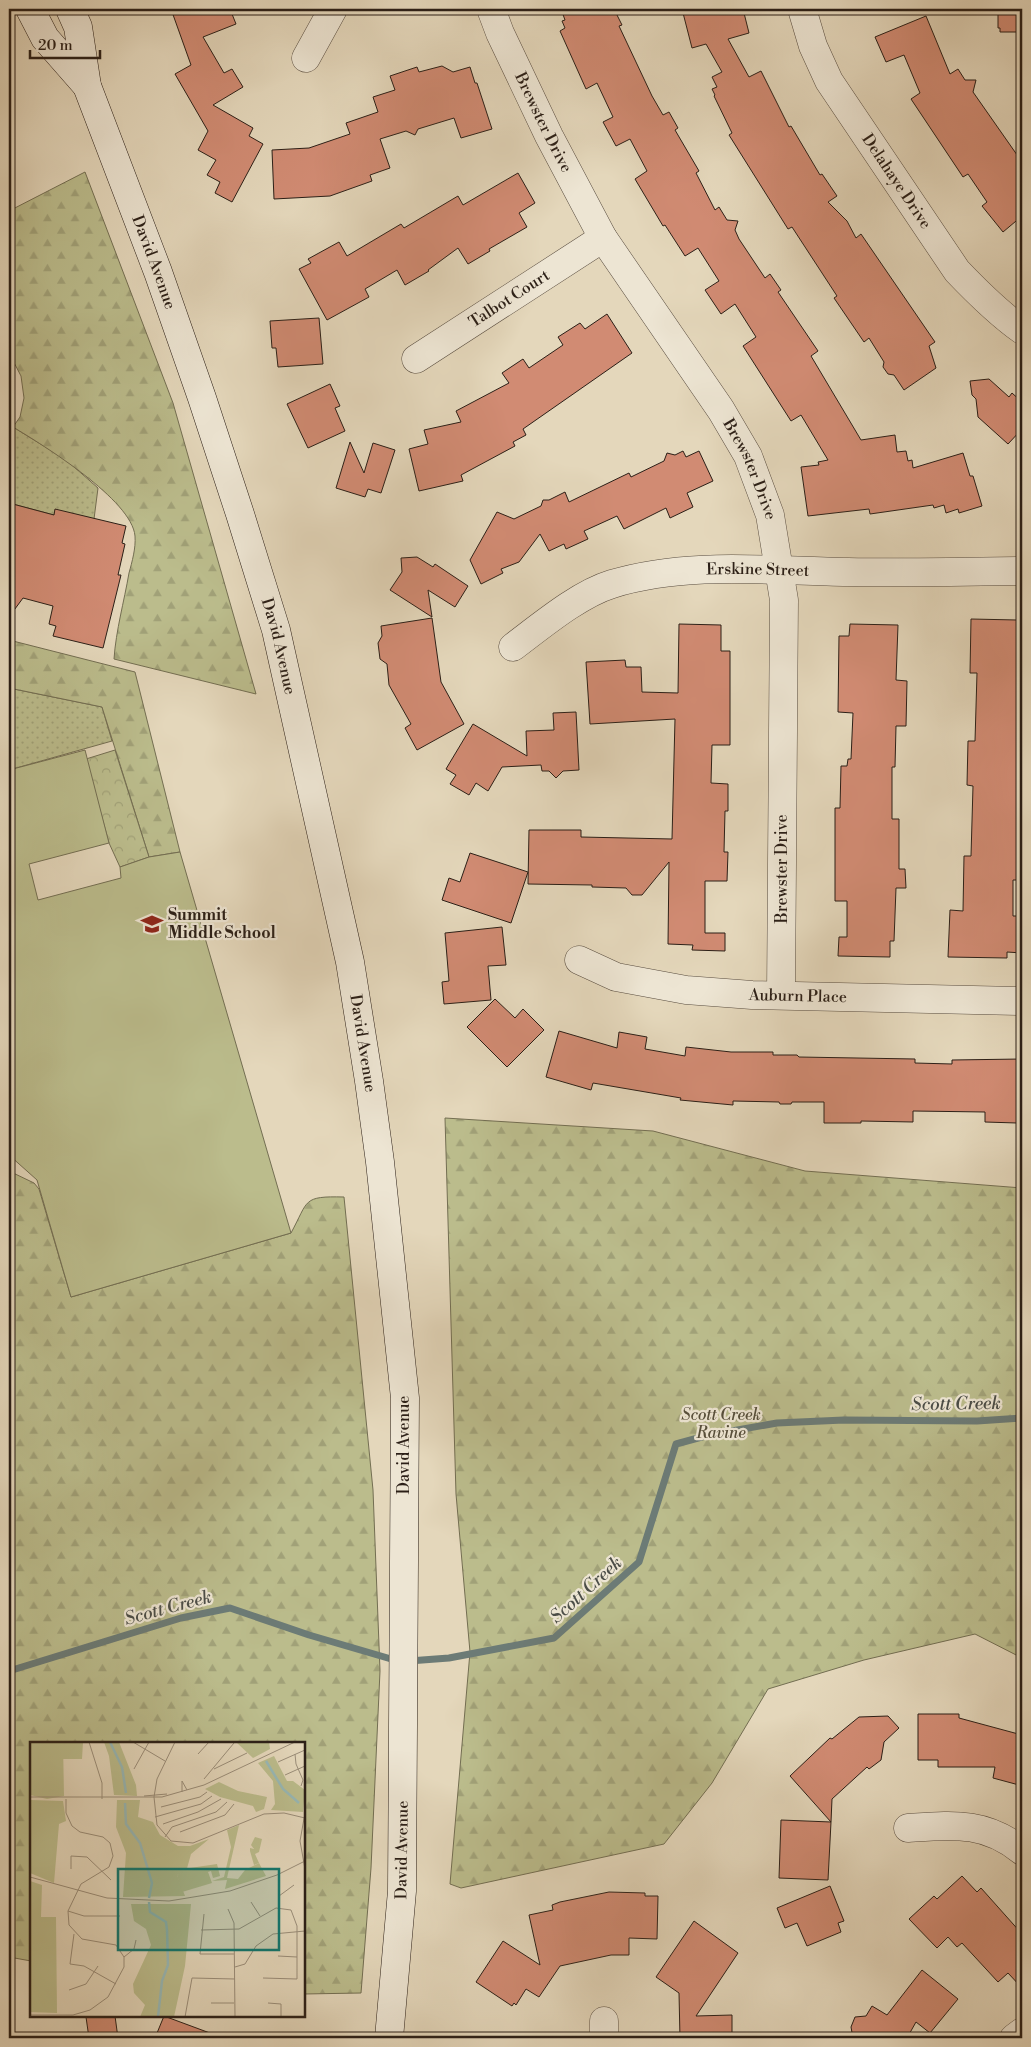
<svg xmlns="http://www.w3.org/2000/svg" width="1031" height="2047" viewBox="0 0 1031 2047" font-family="'Libre Bodoni',serif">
<defs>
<pattern id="grass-dots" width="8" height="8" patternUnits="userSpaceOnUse" patternTransform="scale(1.25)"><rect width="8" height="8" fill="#bbbc8c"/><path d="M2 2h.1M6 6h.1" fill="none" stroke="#a1a178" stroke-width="1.8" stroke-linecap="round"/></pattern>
<pattern id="forest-firs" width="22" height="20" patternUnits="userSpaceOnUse" patternTransform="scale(1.25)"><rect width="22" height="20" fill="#bbbc8c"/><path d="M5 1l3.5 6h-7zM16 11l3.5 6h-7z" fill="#a1a178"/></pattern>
<pattern id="park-crowns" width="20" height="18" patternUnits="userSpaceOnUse" patternTransform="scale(1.25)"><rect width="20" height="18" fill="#bbbc8c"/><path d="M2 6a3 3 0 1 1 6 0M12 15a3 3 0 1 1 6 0" fill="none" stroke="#a1a178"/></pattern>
</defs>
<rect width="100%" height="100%" fill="#e4d7bb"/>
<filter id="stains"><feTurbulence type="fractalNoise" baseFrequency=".004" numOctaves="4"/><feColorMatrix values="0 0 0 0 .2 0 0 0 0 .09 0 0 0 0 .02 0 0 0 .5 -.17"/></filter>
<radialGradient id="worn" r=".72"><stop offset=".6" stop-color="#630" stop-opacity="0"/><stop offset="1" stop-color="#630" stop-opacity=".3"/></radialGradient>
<!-- grass -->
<g fill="url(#grass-dots)" stroke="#736e52">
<path d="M 13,427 L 65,459 L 98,488 L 94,519 L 55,510 L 54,515 L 9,503 L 9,432 Z"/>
<path d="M 9,688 L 102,707 L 112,741 L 9,770 Z"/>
</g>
<!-- forest -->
<g fill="url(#forest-firs)" stroke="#736e52">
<path d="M 85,172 L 173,403 L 256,694 L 114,659 C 116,630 124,602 129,573 C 132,562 136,548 135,536 C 132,500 43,445 13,427 L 20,417 L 24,398 L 21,376 L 9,353 L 9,211 Z"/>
<path d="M 9,640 L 135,672 L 180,852 L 149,857 L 102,707 L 9,688 Z"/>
<path d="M 445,1118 L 653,1131 L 805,1171 L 1022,1188 L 1022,1658 L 975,1634 L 864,1660 L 768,1689 L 712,1783 L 664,1844 L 461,1888 L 450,1884 L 470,1652 L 456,1494 Z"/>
<path d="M 9,1171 L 34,1183 L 39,1189 L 71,1297 L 291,1233 C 309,1200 302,1196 344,1197 L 373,1490 L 380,1671 L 371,1868 L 361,1993 L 304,1994 L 304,1743 L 31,1743 L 31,1961 L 9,1957 Z"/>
</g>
<!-- park -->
<path fill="url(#park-crowns)" stroke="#736e52" d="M 115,750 L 149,857 L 120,867 L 109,843 L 86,759 Z"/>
<!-- garden -->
<path fill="#bbbc8c" stroke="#736e52" d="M 85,750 L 109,843 L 29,864 L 38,900 L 121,878 L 120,867 L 149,857 L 180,852 L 291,1233 L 71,1297 L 37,1180 L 9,1155 L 9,770 Z"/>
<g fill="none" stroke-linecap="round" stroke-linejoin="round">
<!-- stream -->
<g stroke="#6c7b76" stroke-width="7">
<path d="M 409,1661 L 449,1658 L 554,1638 L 639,1562 L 676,1444 L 709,1435 L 777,1423 L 844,1420 L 977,1421 L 1022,1418"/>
<path d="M 9,1671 L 181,1618 L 230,1608 L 309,1635 L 398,1661"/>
</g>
</g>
<!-- building -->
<g fill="#d18b73" stroke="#2b1f17">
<path d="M 171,9 L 230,9 L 236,24 L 203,37 L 224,73 L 232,69 L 243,87 L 213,105 L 253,128 L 249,136 L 263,144 L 232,202 L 215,193 L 220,182 L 207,175 L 216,160 L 198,150 L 208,131 L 175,74 L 191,65 Z"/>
<path d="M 561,9 L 614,9 L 622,25 L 619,26 L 652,96 L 663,115 L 669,112 L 678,128 L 675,130 L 699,171 L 696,173 L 715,210 L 719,207 L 727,220 L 738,221 L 735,230 L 739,239 L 765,278 L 770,274 L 781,290 L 778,292 L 818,351 L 811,356 L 861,440 L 895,435 L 897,452 L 906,451 L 908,461 L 912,460 L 913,468 L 963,453 L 970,476 L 973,476 L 982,506 L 959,513 L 958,509 L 946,513 L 944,505 L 934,508 L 933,505 L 870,514 L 869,509 L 808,516 L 801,467 L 819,465 L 818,462 L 828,460 L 801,415 L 791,421 L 743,346 L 756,337 L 735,304 L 721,314 L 705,290 L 719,281 L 698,248 L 685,256 L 665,225 L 663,226 L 635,179 L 647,171 L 630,139 L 616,146 L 603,122 L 613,117 L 597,83 L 586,89 L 560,31 L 565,28 L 562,21 L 565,20 Z"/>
<path d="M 682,9 L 743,9 L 749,33 L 728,39 L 749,77 L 761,71 L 789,127 L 791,126 L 820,175 L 822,174 L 837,196 L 828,202 L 847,221 L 856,238 L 861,234 L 935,342 L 929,346 L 936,368 L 904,390 L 894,375 L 888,374 L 883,367 L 884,362 L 869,338 L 864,342 L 834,298 L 837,296 L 792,227 L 788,229 L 729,135 L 732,133 L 714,96 L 715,95 L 712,89 L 717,87 L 712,77 L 722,72 L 706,44 L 692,48 Z"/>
<path d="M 998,9 L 1022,9 L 1022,32 L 1000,32 L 1000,28 L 998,28 Z"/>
<path d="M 926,16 L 950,74 L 958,69 L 965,80 L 976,80 L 973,92 L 1022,162 L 1022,216 L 1003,232 L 982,206 L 987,202 L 968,174 L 963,177 L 911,99 L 920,93 L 904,55 L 886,62 L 875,37 Z"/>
<path d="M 442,66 L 453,72 L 470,67 L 475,83 L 477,83 L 492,129 L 461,138 L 454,118 L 418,129 L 415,135 L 406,131 L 380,139 L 390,168 L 370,175 L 372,181 L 330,196 L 274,199 L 272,150 L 309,148 L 350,134 L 346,123 L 378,112 L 373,97 L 395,90 L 390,76 L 417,67 L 419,72 Z"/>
<path d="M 518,173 L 535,203 L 519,213 L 527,227 L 489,249 L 490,251 L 468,264 L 458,248 L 428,270 L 429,271 L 405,285 L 397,270 L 365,289 L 369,297 L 327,320 L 299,269 L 311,263 L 308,259 L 339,242 L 347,256 L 401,224 L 404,228 L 458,196 L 463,205 Z"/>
<path d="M 607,314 L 632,353 L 523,429 L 526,435 L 513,442 L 515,446 L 461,475 L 463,481 L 419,491 L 409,449 L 428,444 L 424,430 L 461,422 L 456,411 L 509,383 L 502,373 L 523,359 L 529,368 L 563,345 L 558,337 L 580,323 L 585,329 Z"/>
<path d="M 319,318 L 323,364 L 278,367 L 276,348 L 272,348 L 270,321 Z"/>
<path d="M 989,379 L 1009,397 L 1012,393 L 1022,402 L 1022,429 L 1008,444 L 978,417 L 976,399 L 972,395 L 970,381 Z"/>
<path d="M 330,384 L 340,406 L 335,408 L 345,431 L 308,448 L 287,404 Z"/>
<path d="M 350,442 L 364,473 L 373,443 L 395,450 L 381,493 L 368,489 L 365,497 L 336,488 Z"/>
<path d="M 683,451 L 686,457 L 699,451 L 713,481 L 687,493 L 693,507 L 670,518 L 666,508 L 624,529 L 617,516 L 584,531 L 588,539 L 566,549 L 564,544 L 549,551 L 540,534 L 519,562 L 501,569 L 503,573 L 481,584 L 470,560 L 497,512 L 514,519 L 541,506 L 543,500 L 549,500 L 565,492 L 569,502 L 629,473 L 631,477 L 664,461 L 667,453 L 675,455 Z"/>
<path d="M 9,503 L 54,515 L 55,509 L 126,526 L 122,543 L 125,544 L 118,575 L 121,575 L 103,648 L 53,636 L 56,626 L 49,624 L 53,606 L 23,598 L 9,617 Z"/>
<path d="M 417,557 L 433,567 L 435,564 L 468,586 L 455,607 L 428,590 L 432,617 L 390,590 L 402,572 L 401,558 Z"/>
<path d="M 432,618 L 441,682 L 464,724 L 417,750 L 405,728 L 411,724 L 389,685 L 387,664 L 380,659 L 378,643 L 382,636 L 381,626 Z"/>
<path d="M 971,619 L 1017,620 L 1022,626 L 1022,769 L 1019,771 L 1019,798 L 1022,798 L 1021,880 L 1013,880 L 1013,916 L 1022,916 L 1022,953 L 1007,952 L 1007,958 L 948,957 L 950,910 L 963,911 L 964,856 L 971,856 L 973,786 L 967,785 L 968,741 L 975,741 L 977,673 L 970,673 Z"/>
<path d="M 679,624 L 721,625 L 721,651 L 730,651 L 730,745 L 712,745 L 711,783 L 728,784 L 728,811 L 725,811 L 724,852 L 728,852 L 727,881 L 705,881 L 705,933 L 725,933 L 725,951 L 692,950 L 693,945 L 668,944 L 669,862 L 642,895 L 632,895 L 626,888 L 592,887 L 592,885 L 528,884 L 529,830 L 581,830 L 581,837 L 672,839 L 675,719 L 590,724 L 586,662 L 625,660 L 626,667 L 641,667 L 642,692 L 678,693 Z"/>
<path d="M 850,624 L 898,625 L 896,680 L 907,681 L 906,726 L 896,726 L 895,767 L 892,767 L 892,819 L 899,819 L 899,869 L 905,869 L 906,888 L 896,888 L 894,941 L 890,941 L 890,957 L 838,956 L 839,937 L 847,937 L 847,901 L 835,901 L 835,808 L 840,808 L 841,766 L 847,766 L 848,759 L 851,759 L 853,713 L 838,712 L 839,636 L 849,636 Z"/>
<path d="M 576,712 L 579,770 L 563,771 L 556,778 L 549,771 L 542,771 L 541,765 L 502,767 L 488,791 L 476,783 L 469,795 L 450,784 L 456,775 L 446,769 L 473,724 L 527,756 L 526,731 L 554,730 L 553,713 Z"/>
<path d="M 470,853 L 528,872 L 511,923 L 442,900 L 449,878 L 460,882 Z"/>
<path d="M 502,927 L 506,965 L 488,966 L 491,1000 L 444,1004 L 442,982 L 449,981 L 445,933 Z"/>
<path d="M 495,999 L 515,1018 L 523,1009 L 544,1030 L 507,1067 L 467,1027 Z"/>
<path d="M 559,1031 L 617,1048 L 619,1032 L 647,1037 L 645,1049 L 685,1056 L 686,1047 L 731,1052 L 773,1052 L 773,1055 L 797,1055 L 799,1057 L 915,1059 L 915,1063 L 952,1064 L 952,1060 L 1022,1059 L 1022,1120 L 1017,1120 L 1017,1123 L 985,1122 L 985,1112 L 913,1111 L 913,1122 L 861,1121 L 861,1123 L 824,1123 L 824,1102 L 792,1102 L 791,1104 L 780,1104 L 779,1102 L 733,1101 L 733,1105 L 680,1100 L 681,1098 L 593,1083 L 591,1090 L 546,1077 Z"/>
<path d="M 918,1714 L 959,1714 L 959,1718 L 1022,1735 L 1022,1774 L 1019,1785 L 993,1778 L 995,1767 L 938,1767 L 938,1760 L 918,1760 Z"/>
<path d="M 888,1716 L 899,1728 L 884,1742 L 881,1760 L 869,1769 L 867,1767 L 832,1799 L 831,1822 L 790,1776 L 830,1738 L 832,1739 L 859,1717 Z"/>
<path d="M 781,1820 L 831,1822 L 828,1880 L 779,1878 Z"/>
<path d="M 962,1876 L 977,1892 L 981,1888 L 1022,1934 L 1022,1988 L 1008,1973 L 998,1982 L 962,1943 L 957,1947 L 948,1937 L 937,1948 L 909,1919 L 934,1896 L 937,1899 Z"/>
<path d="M 830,1886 L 844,1921 L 838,1923 L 841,1932 L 807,1946 L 797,1923 L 785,1928 L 777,1908 Z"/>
<path d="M 609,1892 L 645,1893 L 645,1896 L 658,1896 L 657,1939 L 629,1938 L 629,1955 L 611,1955 L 560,1966 L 539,1997 L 526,1989 L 516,2005 L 514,2003 L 512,2006 L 476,1982 L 503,1941 L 540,1965 L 529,1915 L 553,1910 L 552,1905 L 560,1902 Z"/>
<path d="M 694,1921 L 738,1953 L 696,2016 L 732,2015 L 732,2038 L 688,2038 L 688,2035 L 683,2035 L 680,2038 L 679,1993 L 656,1977 Z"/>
<path d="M 922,1970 L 958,1999 L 930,2033 L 916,2022 L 907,2038 L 853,2038 L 851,2027 L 855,2017 L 866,2016 L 872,2006 L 887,2015 Z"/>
<path d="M 98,2016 L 115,2016 L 118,2038 L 89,2038 L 86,2017 Z"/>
<path d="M 164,2016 L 218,2036 L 217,2038 L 155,2038 Z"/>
</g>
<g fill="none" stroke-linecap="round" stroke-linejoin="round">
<!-- minor casing -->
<g stroke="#594d40" stroke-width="29">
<g id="minor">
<path id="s1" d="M 491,9 L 500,33 L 549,136 L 603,238 L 721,410 L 748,456 L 770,515 L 784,600 L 781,995"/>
<path d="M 306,58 L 333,9"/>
<path id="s2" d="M 416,359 L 603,238"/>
<path id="s3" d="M 513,647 C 541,626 579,594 612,584 C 688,561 770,571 848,572 C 906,573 964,572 1022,571"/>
<path id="s4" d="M 579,960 L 616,977 L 686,990 L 752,995 L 1022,1001"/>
<path d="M 908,1828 C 953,1825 985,1821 1022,1851"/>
<path d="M 604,2038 L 604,2021"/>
</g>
</g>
<!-- tertiary casing -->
<g stroke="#594d40" stroke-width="29">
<g id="tertiary">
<path id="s5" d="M 802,9 L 813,46 L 829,81 L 957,271 C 978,293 998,313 1022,330"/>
<path d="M 1014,2038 L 1022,2032"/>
</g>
</g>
<!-- secondary casing -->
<g stroke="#2b1f17" stroke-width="29">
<g id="secondary">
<path d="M 30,9 L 45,38 L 87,86"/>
<path id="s6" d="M 70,9 L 78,27 L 87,86 L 158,272 L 202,398 L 240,514 L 276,630 L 350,962 L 369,1081 L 380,1162 L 405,1398 L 402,1891 L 389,2038"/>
</g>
</g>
<!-- minor -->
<use href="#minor" stroke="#ede5d3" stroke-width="28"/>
<!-- tertiary -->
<use href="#tertiary" stroke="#ede5d3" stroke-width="28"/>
<!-- secondary -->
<use href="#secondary" stroke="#ede5d3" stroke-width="28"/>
</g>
<!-- icons -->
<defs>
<g id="school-bare" transform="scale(1.725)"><path d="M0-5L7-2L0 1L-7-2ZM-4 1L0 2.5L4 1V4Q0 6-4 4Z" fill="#8f2418" stroke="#ede5d3" stroke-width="2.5" paint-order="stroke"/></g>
</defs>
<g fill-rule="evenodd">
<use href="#school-bare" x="152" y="924"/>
</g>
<g text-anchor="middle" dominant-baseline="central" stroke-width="4.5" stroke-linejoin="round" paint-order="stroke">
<!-- street labels -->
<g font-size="16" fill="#2b1f17" stroke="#ede5d3">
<text stroke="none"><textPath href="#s1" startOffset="125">Brewster Drive</textPath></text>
<text stroke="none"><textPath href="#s5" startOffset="198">Delahaye Drive</textPath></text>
<text stroke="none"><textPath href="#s6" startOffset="268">David Avenue</textPath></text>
<text stroke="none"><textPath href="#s2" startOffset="111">Talbot Court</textPath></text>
<text stroke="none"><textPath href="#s1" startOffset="530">Brewster Drive</textPath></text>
<text stroke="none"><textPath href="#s3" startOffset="265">Erskine Street</textPath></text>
<text stroke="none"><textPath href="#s6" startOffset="672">David Avenue</textPath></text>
<text transform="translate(782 869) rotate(-90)">Brewster Drive</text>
<text stroke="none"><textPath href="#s4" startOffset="224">Auburn Place</textPath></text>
<text stroke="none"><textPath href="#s6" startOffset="1078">David Avenue</textPath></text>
<text transform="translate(404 1445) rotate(-90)">David Avenue</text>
<text transform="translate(402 1850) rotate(-89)">David Avenue</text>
</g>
<!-- poi labels -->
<g font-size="16" font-weight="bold" fill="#2b1f17" stroke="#ede5d3" text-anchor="start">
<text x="168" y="915">Summit<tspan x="168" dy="18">Middle School</tspan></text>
</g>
<!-- park labels -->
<g font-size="16" font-style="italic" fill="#564e3a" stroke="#ede5d3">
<text x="721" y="1415">Scott Creek<tspan x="721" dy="18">Ravine</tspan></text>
</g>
<!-- water labels -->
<g font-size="18" font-style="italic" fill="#4b4d47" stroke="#ede5d3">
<text transform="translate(956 1404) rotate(-1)">Scott Creek</text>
<text transform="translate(586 1590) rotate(-42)">Scott Creek</text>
<text transform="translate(168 1608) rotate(-15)">Scott Creek</text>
</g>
</g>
<!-- overview -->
<g transform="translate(30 1742)">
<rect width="275" height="275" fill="#e4d7bb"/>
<path d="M 225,95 L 232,97 L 229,110 L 225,112 L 229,121 L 224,123 L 220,109 L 220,106 L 224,107 L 221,103 Z" fill="#bbbc8c"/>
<path d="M 74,0 L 89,0 L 106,43 L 107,54 L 84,53 L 79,14 ZM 206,0 L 239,0 L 240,7 L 223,16 ZM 244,14 L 257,39 L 263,39 L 275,48 L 273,70 L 241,68 L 245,62 L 243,39 L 228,21 ZM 189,40 L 208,49 L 237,55 L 234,67 L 226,70 L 223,64 L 190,55 L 175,47 ZM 87,58 L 110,58 L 108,75 L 123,80 L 130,93 L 148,104 L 160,104 L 179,97 L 161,112 L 156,130 L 147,133 L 155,154 L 93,155 L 96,111 L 86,85 ZM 209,83 L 197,136 L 208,137 L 215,128 L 229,121 L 236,134 L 195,147 L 197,138 L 182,139 L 194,135 L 201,105 L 197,88 ZM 161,162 L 155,224 L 144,275 L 110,275 L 115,263 L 104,251 L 103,242 L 121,203 L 116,187 L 104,179 L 101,162 Z" fill="#bbbc8c"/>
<path d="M 0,0 L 33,0 L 34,54 L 17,57 L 0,53 ZM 0,58 L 33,59 L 36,79 L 29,82 L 24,141 L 0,131 ZM 0,139 L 12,143 L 11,175 L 26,175 L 27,271 L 0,270 Z" fill="#bbbc8c"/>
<path d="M 14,0 L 53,0 L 52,17 L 30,17 L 21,25 L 10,14 ZM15 42a7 7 0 1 1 14 0a7 7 0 1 1-14 0ZM 187,122 L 190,134 L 183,136 L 181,129 L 178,130 L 182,141 L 152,150 L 147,133 L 160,126 Z" fill="#bbbc8c"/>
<path fill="none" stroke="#97b8b6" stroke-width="2.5" d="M 80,0 L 92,25 L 96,51M 236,19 L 253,47 L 269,61M 95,61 L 96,82 L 110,101 L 122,141 L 119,156M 119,160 L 120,170 L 136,180 L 137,188 L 138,223 L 132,239 L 128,275"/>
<path fill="none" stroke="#9a8d79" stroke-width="1" d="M 59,0 L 72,41 L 72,57M 103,0 L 135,19M 145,0 L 127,37 L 124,55 L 127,83 L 141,99 L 163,101 L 234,72 L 254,71 L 275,76M 168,12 L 179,0M 265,12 L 266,22 L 273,38 L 271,44M 248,20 L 275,8M 104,27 L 119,0M 184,27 L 217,11M 255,33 L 275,24M 174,37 L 204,1M 152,50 L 152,39 L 157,48M 114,54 L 137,52M 0,55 L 132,55 L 174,43 L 265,0M 131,65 L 170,55 L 177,50M 275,71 L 270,99 L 275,127M 125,75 L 171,62 L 182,54M 133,82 L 168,70 L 191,57M 150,90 L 195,73 L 204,62M 135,95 L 142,85 L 186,70 L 197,60M 41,127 L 41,114 L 57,115 L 81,138M 0,135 L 77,156 L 139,159 L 200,149 L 247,133 L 275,119M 221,160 L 230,174M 249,165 L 249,154 L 264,143M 198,167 L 204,181 L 205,275M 38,169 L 54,174 L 90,174M 174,172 L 170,212 L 204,212M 171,188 L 209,187 L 246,166 L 261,168 L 267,184 L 267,237 L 233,236M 44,192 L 40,222 L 54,224 L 86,242M 248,214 L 267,215M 94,215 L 104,207 L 106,198M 205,225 L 215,222 L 226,204 L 243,192 L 275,189M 39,248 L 56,242 L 68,224M 181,261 L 204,261M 238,261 L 251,262 L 251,275M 0,273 L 43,273 L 60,268 L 78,255 L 94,225 L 94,215 L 86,203 L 52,197 L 39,183 L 38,169 L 51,142 L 79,125 L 83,114 L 80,101 L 73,95 L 50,90 L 42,84 L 36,71 L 36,57M 155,275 L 162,236 L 205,237"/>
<path fill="#0f766e" fill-opacity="0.15" stroke="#0f766e" stroke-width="2.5" d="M 88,127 L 249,127 L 249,208 L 88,208 Z"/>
<rect width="275" height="275" fill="none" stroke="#2b1f17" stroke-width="2.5"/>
</g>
<!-- margin -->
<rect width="1031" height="2047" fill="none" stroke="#e4d7bb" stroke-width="30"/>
<rect x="10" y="10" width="1011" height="2027" fill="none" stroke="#2b1f17" stroke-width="2.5"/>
<rect x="15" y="15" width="1001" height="2017" fill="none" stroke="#2b1f17"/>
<!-- scale -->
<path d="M30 50v8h70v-8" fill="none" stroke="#2b1f17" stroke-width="2.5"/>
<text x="38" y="50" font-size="15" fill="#2b1f17" stroke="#ede5d3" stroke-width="4" paint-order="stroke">20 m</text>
<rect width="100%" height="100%" filter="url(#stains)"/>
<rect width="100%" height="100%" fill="url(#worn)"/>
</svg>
